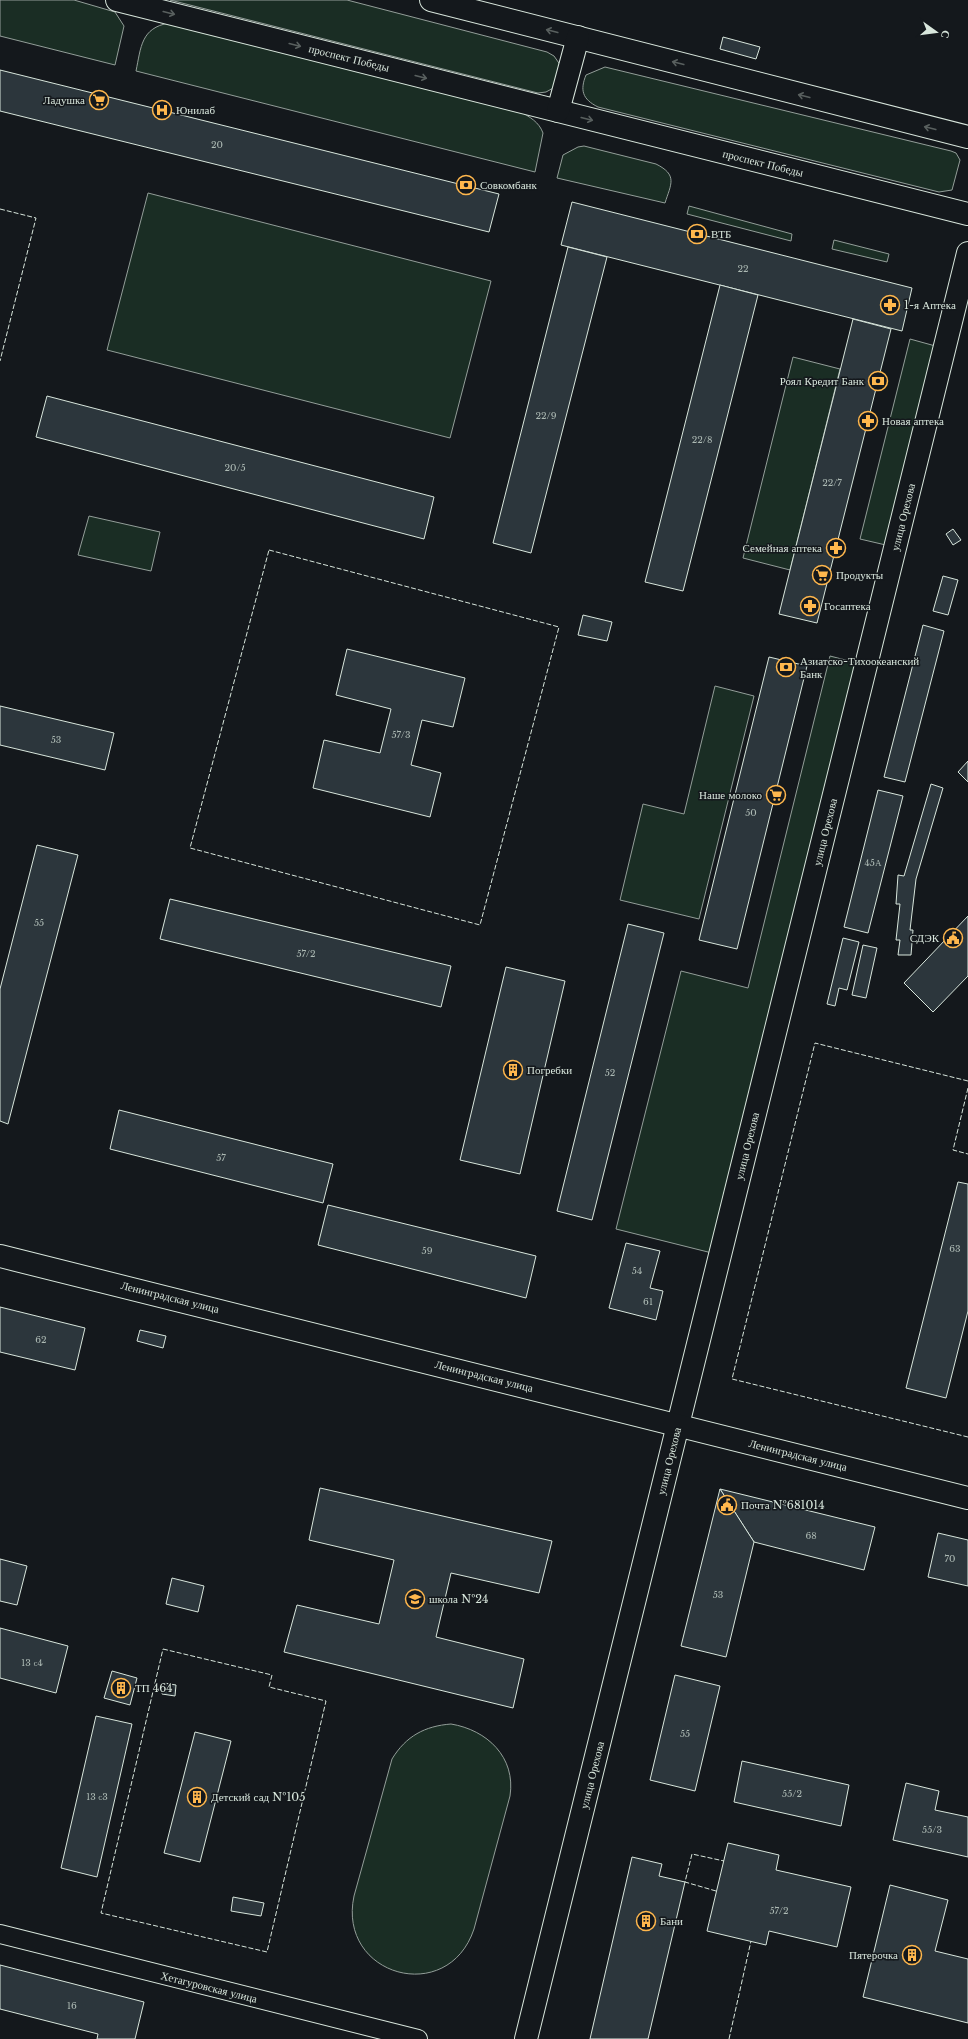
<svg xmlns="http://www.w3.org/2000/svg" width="968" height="2039" viewBox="0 0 968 2039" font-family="'Libre Baskerville',serif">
<rect width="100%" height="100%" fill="#14181c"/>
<!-- green -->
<g fill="#1a2d24" stroke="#939e99">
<path d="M 0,0 L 74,0 L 115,12 L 124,26 L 115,65 L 0,36 Z"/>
<path d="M 170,0 L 347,0 L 547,52 L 554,56 L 561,66 L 557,86 L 546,92 L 538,93 Z"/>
<path d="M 169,23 L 519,111 C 530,117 539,122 543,133 L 535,172 L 136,71 C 141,47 141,28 169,23 Z"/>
<path d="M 605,67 L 951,151 L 956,153 L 960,160 L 952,190 L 939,192 L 598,107 C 582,99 580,90 586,75 Z"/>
<path d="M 584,146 L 656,164 C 678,175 671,184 665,203 L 557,178 L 563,155 L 578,147 Z"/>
<path d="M 148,193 L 491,281 L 450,438 L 107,350 Z"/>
<path d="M 689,206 L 792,234 L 791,241 L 687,214 Z"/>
<path d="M 834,240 L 889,254 L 887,262 L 832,249 Z"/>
<path d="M 910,339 L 939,347 L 890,546 L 860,539 Z"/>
<path d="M 793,357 L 840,369 L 790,570 L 743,558 Z"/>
<path d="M 89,516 L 160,532 L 151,571 L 78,555 Z"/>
<path d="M 830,656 L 861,664 L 720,1255 L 616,1229 L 681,971 L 748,988 Z"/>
<path d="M 715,686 L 754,696 L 699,919 L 620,900 L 643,804 L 684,814 Z"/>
<path d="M 451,1724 C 487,1730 516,1757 510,1796 L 474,1929 C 448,2007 337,1976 354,1896 L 392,1759 C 406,1736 425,1726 451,1724 Z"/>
</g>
<!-- building -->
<g fill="#2c363c" stroke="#d8e6dc">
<path d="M 723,37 L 760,47 L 756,59 L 720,49 Z"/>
<path d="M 0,70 L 499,194 L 489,232 L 0,111 Z"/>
<path d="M 572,202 L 912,288 L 902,331 L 561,245 Z"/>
<path d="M 568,247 L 607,257 L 531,553 L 493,543 Z"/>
<path d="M 720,285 L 758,295 L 683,591 L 645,582 Z"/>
<path d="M 853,319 L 891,329 L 817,623 L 779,614 Z"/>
<path d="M 47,396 L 434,497 L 424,539 L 36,437 Z"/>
<path d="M 953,529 L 961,540 L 953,545 L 946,534 Z"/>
<path d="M 943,576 L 958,580 L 948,615 L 933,611 Z"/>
<path d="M 583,615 L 612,622 L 607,641 L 578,635 Z"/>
<path d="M 923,625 L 944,631 L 905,782 L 884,777 Z"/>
<path d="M 347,649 L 465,678 L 453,727 L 422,720 L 411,765 L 441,773 L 430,817 L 313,788 L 324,740 L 380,753 L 391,709 L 336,695 Z"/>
<path d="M 769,657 L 807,666 L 737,949 L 699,940 Z"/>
<path d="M 0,706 L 114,733 L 105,770 L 0,745 Z"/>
<path d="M 968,761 L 968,782 L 958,772 Z"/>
<path d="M 931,784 L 943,788 L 916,879 L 910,930 L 913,930 L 911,955 L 898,955 L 900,940 L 896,940 L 900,904 L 896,904 L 898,875 L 904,876 Z"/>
<path d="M 878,790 L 903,796 L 868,933 L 844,927 Z"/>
<path d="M 37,845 L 78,855 L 8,1124 L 0,1121 L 0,989 Z"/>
<path d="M 170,899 L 451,966 L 441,1007 L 160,939 Z"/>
<path d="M 968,916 L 968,976 L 933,1012 L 904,983 Z"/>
<path d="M 628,924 L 664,933 L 592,1220 L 557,1211 Z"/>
<path d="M 843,938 L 859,942 L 847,990 L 839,988 L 835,1006 L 827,1004 Z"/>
<path d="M 863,945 L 877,948 L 866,998 L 852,995 Z"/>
<path d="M 506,967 L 565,981 L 520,1174 L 460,1160 Z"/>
<path d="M 119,1110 L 333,1164 L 323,1203 L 110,1149 Z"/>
<path d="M 958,1182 L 968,1184 L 968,1311 L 946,1398 L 906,1388 Z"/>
<path d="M 328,1205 L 536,1256 L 526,1298 L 318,1245 Z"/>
<path d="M 626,1243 L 660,1251 L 650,1288 L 663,1291 L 656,1320 L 609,1308 Z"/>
<path d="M 0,1307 L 85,1328 L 75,1370 L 0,1352 Z"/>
<path d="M 140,1330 L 166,1336 L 163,1348 L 137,1341 Z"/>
<path d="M 320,1488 L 552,1541 L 539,1593 L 451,1573 L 436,1637 L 524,1659 L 513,1708 L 284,1652 L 297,1605 L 379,1624 L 394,1560 L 309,1540 Z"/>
<path d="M 720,1489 L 875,1527 L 864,1570 L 754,1542 Z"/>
<path d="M 720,1489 L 754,1542 L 726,1657 L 681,1646 Z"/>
<path d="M 938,1533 L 968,1540 L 968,1586 L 928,1577 Z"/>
<path d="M 0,1559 L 27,1566 L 17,1605 L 0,1601 Z"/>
<path d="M 172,1578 L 204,1586 L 198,1612 L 166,1604 Z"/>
<path d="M 0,1628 L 68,1646 L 56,1693 L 0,1678 Z"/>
<path d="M 112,1671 L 137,1678 L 130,1705 L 104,1698 Z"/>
<path d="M 675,1675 L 720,1686 L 695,1791 L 650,1780 Z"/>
<path d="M 164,1683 L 176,1685 L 175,1696 L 162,1694 Z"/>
<path d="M 96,1716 L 132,1724 L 97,1877 L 61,1868 Z"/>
<path d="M 195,1732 L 231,1741 L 200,1862 L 164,1853 Z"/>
<path d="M 742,1761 L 849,1785 L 841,1826 L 734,1802 Z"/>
<path d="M 906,1783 L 939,1791 L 935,1810 L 968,1817 L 968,1857 L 893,1840 Z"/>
<path d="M 728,1843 L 779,1855 L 776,1870 L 851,1887 L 837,1947 L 769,1931 L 766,1945 L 707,1931 Z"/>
<path d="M 632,1857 L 662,1864 L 659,1876 L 685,1882 L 648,2039 L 590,2039 Z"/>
<path d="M 890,1885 L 948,1900 L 935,1951 L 968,1959 L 968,2023 L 863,1997 Z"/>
<path d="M 233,1897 L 264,1903 L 261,1916 L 231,1911 Z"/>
<path d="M 0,1965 L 144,2002 L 135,2039 L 97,2039 L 98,2034 L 0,2009 Z"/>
</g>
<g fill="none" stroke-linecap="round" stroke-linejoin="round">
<!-- minor casing -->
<g stroke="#d8e6dc" stroke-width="20">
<path id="minor" d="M 0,1934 L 418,2039"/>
</g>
<!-- tertiary casing -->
<g stroke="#d8e6dc" stroke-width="24">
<path id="tertiary" d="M 526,2039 L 968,253"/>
</g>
<!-- secondary casing -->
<g stroke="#d8e6dc" stroke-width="24">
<g id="secondary">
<path d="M 117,0 L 968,214"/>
<path d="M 431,0 L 968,137"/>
<path d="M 558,111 L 578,37"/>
<path d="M 0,1256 L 968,1498"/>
</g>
</g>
<!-- minor -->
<use href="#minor" stroke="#14181c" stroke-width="18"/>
<!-- tertiary -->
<use href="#tertiary" stroke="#14181c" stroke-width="22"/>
<!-- secondary -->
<use href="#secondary" stroke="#14181c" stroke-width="22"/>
<!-- fence -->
<g stroke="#d8e6dc" stroke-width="1" stroke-dasharray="5 2" stroke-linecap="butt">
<path d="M 0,209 L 36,218 L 0,361"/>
<path d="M 269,550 L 559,627 L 480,925 L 190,848 Z"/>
<path d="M 968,1081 L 815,1043 L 732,1379 L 968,1437"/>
<path d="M 968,1088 L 953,1150 L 968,1154"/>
<path d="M 163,1649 L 272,1675 L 269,1687 L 326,1701 L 267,1952 L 101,1913 Z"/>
<path d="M 716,1891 L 685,1882 L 692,1854 L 724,1861"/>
<path d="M 729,2039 L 751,1941"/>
</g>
</g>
<!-- one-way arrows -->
<defs><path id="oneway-shaft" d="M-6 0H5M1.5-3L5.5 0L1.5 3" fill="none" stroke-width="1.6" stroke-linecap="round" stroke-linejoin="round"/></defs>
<g stroke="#59605f">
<use href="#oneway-shaft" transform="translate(169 13) rotate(14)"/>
<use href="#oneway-shaft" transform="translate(552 31) rotate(-166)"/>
<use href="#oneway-shaft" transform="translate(295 45) rotate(14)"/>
<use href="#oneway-shaft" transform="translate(678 63) rotate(-166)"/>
<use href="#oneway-shaft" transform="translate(421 77) rotate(14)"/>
<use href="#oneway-shaft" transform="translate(804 96) rotate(-166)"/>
<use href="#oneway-shaft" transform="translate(587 119) rotate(14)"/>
<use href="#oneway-shaft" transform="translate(930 128) rotate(-166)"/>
</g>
<!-- icons -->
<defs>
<g id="supermarket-ring" transform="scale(1)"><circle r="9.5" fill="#14181c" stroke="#ffb74d" stroke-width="1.5"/><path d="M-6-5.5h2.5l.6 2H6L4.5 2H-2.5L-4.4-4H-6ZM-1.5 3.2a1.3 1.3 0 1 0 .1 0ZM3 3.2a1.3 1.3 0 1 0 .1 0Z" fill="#ffb74d"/></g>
<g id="hospital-ring" transform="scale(1)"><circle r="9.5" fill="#14181c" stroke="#ffb74d" stroke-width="1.5"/><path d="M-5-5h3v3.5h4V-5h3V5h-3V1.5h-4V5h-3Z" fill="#ffb74d"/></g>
<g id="bank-ring" transform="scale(1)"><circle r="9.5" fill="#14181c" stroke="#ffb74d" stroke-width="1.5"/><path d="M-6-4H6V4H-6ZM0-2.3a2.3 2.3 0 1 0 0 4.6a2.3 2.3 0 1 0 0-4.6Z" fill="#ffb74d"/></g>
<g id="pharmacy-ring" transform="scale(1)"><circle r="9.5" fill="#14181c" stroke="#ffb74d" stroke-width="1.5"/><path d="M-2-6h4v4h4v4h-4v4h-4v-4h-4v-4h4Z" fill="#ffb74d"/></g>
<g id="civic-ring" transform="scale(1)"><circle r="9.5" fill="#14181c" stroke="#ffb74d" stroke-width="1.5"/><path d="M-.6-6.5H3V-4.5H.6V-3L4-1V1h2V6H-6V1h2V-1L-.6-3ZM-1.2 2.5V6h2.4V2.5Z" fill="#ffb74d"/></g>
<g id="building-ring" transform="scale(1)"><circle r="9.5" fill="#14181c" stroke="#ffb74d" stroke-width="1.5"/><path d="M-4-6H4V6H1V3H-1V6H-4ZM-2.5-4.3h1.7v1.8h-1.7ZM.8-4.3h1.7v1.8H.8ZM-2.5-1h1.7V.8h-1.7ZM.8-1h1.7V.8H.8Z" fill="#ffb74d"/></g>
<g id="school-ring" transform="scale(1)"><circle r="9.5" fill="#14181c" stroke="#ffb74d" stroke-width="1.5"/><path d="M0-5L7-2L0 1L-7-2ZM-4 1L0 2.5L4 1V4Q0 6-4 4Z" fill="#ffb74d"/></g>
</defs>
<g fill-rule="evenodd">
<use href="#supermarket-ring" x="99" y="100"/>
<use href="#hospital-ring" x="162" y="110"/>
<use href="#bank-ring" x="466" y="185"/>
<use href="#bank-ring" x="697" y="234"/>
<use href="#pharmacy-ring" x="890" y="305"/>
<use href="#bank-ring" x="878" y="381"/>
<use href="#pharmacy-ring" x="868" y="421"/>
<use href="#pharmacy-ring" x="836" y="548"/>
<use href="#supermarket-ring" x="822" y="575"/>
<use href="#pharmacy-ring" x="810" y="606"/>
<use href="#bank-ring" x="786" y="667"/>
<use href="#supermarket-ring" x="776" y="795"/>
<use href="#civic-ring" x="953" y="938"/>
<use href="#building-ring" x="513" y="1070"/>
<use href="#civic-ring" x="727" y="1505"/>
<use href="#school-ring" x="415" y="1599"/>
<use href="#building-ring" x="121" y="1688"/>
<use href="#building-ring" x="197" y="1797"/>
<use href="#building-ring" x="646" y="1921"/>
<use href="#building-ring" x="912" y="1955"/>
</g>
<g text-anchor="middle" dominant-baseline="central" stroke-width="3" stroke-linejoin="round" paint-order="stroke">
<!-- number labels -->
<g font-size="9" fill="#adbab4">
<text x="217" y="144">20</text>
<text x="743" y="268">22</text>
<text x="546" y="415">22/9</text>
<text x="702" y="439">22/8</text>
<text x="235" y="467">20/5</text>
<text x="832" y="482">22/7</text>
<text x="401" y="734">57/3</text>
<text x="56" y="739">53</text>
<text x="751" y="812">50</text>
<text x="873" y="862">45А</text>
<text x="39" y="922">55</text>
<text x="306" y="953">57/2</text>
<text x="610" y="1072">52</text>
<text x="221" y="1157">57</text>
<text x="955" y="1248">63</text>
<text x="427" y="1250">59</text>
<text x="637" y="1270">54</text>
<text x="648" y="1301">61</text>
<text x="41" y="1339">62</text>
<text x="811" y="1535">68</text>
<text x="950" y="1558">70</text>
<text x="718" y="1594">53</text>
<text x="32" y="1662">13 с4</text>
<text x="685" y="1733">55</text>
<text x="792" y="1793">55/2</text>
<text x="97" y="1796">13 с3</text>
<text x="932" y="1829">55/3</text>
<text x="779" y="1910">57/2</text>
<text x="72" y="2005">16</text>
</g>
<!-- street labels -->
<g font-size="11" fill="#d8e6dc" stroke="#14181c">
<text transform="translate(349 58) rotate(14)">проспект Победы</text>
<text transform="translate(763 163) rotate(14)">проспект Победы</text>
<text transform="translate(903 517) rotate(-76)">улица Орехова</text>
<text transform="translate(825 832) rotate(-76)">улица Орехова</text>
<text transform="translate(747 1146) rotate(-76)">улица Орехова</text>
<text transform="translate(170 1297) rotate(14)">Ленинградская улица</text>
<text transform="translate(484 1376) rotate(14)">Ленинградская улица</text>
<text transform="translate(798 1455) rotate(14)">Ленинградская улица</text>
<text transform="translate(669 1461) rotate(-76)">улица Орехова</text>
<text transform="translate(592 1775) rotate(-76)">улица Орехова</text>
<text transform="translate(209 1987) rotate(14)">Хетагуровская улица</text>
</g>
<!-- poi labels -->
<g font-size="11" fill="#d8e6dc" stroke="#14181c" text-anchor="start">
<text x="85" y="100" text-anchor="end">Ладушка</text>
<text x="176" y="110">Юнилаб</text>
<text x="480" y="185">Совкомбанк</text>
<text x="711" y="234">ВТБ</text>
<text x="904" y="305">1-я Аптека</text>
<text x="864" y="381" text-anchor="end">Роял Кредит Банк</text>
<text x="882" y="421">Новая аптека</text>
<text x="822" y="548" text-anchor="end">Семейная аптека</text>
<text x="836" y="575">Продукты</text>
<text x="824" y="606">Госаптека</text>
<text x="800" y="661">Азиатско-Тихоокеанский<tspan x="800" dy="13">Банк</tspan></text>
<text x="762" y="795" text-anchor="end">Наше молоко</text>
<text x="939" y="938" text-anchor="end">СДЭК</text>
<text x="527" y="1070">Погребки</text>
<text x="741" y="1505">Почта №681014</text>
<text x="429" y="1599">школа №24</text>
<text x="135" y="1688">ТП 464</text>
<text x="211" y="1797">Детский сад №105</text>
<text x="660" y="1921">Бани</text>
<text x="898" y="1955" text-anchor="end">Пятерочка</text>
</g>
</g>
<!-- north arrow -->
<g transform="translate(936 32) rotate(104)" stroke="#14181c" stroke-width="3" paint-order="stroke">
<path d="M0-3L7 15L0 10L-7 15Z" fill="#d8e6dc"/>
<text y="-6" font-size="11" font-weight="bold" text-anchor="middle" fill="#d8e6dc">С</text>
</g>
</svg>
